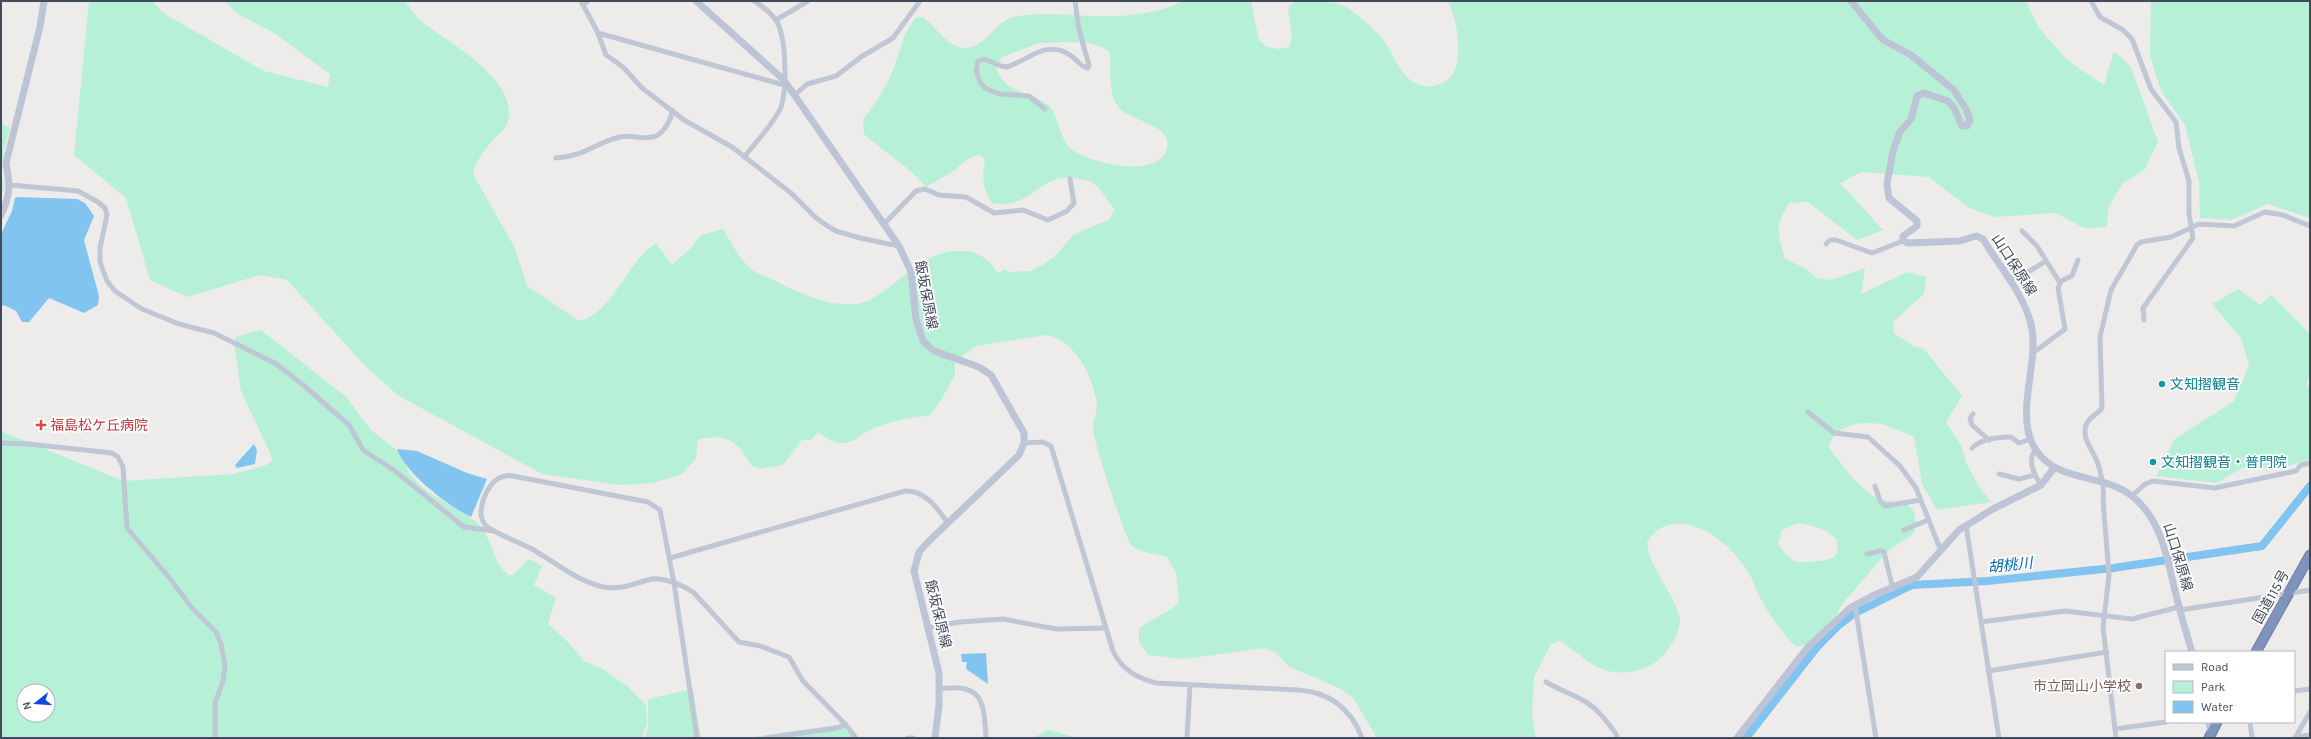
<svg xmlns="http://www.w3.org/2000/svg" width="2311" height="739" viewBox="0 0 2311 739" font-family="Karla,'Noto Sans JP',sans-serif">
<rect width="100%" height="100%" fill="#eeeceb"/>
<!-- green -->
<g fill="#b6f0d7" fill-rule="evenodd">
<path d="M 89,1 L 152,1 L 165,14 L 264,71 L 328,87 L 330,74 L 274,33 L 238,14 L 224,1 L 405,1 C 409,6 413,13 418,18 C 445,42 523,80 507,124 C 506,128 500,133 497,136 C 487,147 476,159 473,174 L 515,248 L 527,286 L 579,321 C 608,315 623,275 642,255 C 646,250 652,247 656,243 L 672,265 L 691,248 L 701,235 L 723,229 C 731,243 739,258 751,269 C 755,273 764,275 770,278 C 796,292 840,314 870,300 C 901,284 920,252 958,251 C 977,250 988,258 998,273 L 1006,269 L 1008,272 L 1030,271 L 1044,264 L 1056,255 L 1073,235 L 1110,219 L 1114,209 C 1108,201 1101,189 1093,183 C 1090,180 1083,180 1079,179 C 1040,169 1033,211 992,203 C 982,188 982,177 985,160 L 980,155 C 968,157 964,162 956,169 C 947,176 935,181 926,187 C 908,165 884,153 864,134 L 863,120 C 874,104 886,88 893,70 C 901,51 902,32 917,17 L 923,17 C 935,26 948,47 963,48 C 986,49 994,21 1014,17 C 1052,9 1091,20 1129,15 C 1140,14 1153,12 1164,9 C 1171,7 1178,2 1184,1 C 1205,0 1230,1 1251,1 L 1259,40 L 1267,47 L 1280,49 L 1289,47 L 1292,37 L 1288,8 L 1295,1 C 1311,1 1332,0 1346,7 C 1360,16 1377,31 1386,44 C 1393,55 1398,68 1407,77 C 1423,93 1450,88 1456,66 C 1461,44 1457,22 1448,1 L 2026,1 L 2039,28 L 2067,60 L 2104,85 L 2114,51 L 2131,67 L 2158,142 L 2145,169 L 2122,184 L 2108,208 L 2107,227 L 2084,228 L 2056,213 L 1995,217 L 1969,208 L 1929,177 L 1861,172 L 1840,183 L 1883,230 L 1857,240 L 1808,202 L 1789,203 C 1774,227 1778,233 1785,259 L 1805,268 L 1817,278 L 1831,280 L 1865,268 L 1861,294 L 1907,272 L 1926,277 L 1924,294 L 1893,322 L 1894,333 L 1913,346 L 1923,348 L 1962,396 L 1946,422 L 1962,447 L 1966,463 L 1980,488 L 1991,502 L 1937,510 L 1922,484 L 1914,437 C 1905,433 1897,429 1888,426 C 1867,419 1833,423 1829,448 C 1841,463 1854,482 1870,494 C 1886,508 1924,491 1914,533 L 1887,552 L 1843,603 L 1822,640 L 1796,647 C 1782,633 1769,614 1759,596 C 1755,588 1753,580 1749,573 C 1734,550 1708,524 1679,524 C 1665,523 1655,530 1647,542 C 1649,570 1675,592 1680,620 C 1681,629 1672,644 1667,651 C 1651,672 1619,679 1595,666 C 1583,659 1573,648 1560,641 L 1551,644 L 1534,677 L 1532,714 L 1536,738 L 1377,738 L 1353,698 L 1339,688 L 1288,666 L 1276,653 L 1264,648 L 1184,659 L 1148,655 L 1139,642 L 1139,628 L 1174,607 L 1179,602 L 1176,572 L 1167,557 C 1157,554 1140,553 1132,546 C 1126,541 1093,440 1093,429 C 1092,421 1097,413 1097,405 C 1094,378 1076,341 1047,335 L 976,346 L 955,361 L 955,375 L 940,402 L 930,415 C 910,418 888,421 870,430 C 861,434 855,442 845,443 C 835,445 826,438 818,432 L 811,440 L 802,440 L 783,465 L 761,469 L 752,466 L 740,448 L 729,440 L 719,437 L 698,439 L 696,459 L 681,475 L 651,483 L 621,485 L 542,474 L 399,396 L 368,369 L 287,280 L 260,275 L 187,297 L 150,280 L 126,198 L 74,155 ZM 1040,43 C 1058,43 1098,38 1110,53 C 1111,70 1108,93 1118,106 C 1128,122 1173,123 1167,148 C 1159,180 1089,163 1071,149 C 1059,139 1058,111 1047,104 C 1027,90 1005,95 996,67 L 1002,57 ZM 1798,523 C 1814,526 1826,528 1837,540 C 1837,544 1838,550 1837,553 C 1833,563 1804,562 1795,562 L 1785,554 L 1778,544 L 1782,530 Z"/>
<path d="M 2151,1 L 2310,1 L 2310,218 L 2268,204 L 2231,220 L 2200,218 L 2199,182 L 2185,125 L 2161,91 L 2150,56 Z"/>
<path d="M 1,123 L 10,128 C 3,149 0,168 4,191 L 1,191 Z"/>
<path d="M 2238,289 L 2260,305 L 2271,295 L 2310,334 L 2310,373 L 2307,384 L 2310,391 L 2310,459 L 2275,470 L 2259,466 L 2244,467 L 2216,483 L 2156,476 L 2175,439 L 2234,401 L 2249,365 L 2241,338 L 2212,304 Z"/>
<path d="M 261,330 L 346,397 L 371,430 L 403,455 C 407,490 452,502 476,522 C 493,536 491,562 509,575 L 513,575 L 529,559 L 542,566 L 534,585 L 556,598 L 548,624 L 570,644 L 584,661 L 601,668 L 627,686 L 646,705 L 647,724 L 641,738 L 1,738 L 1,431 L 123,481 L 233,474 L 266,465 L 272,461 L 270,453 L 241,391 L 234,342 L 237,336 ZM 24,691 L 48,691 L 48,715 L 24,715 Z"/>
<path d="M 693,689 L 701,738 L 645,738 L 648,728 L 648,699 Z"/>
<path d="M 842,724 L 853,738 L 746,738 Z"/>
<path d="M 1048,730 L 1078,738 L 1033,738 Z"/>
</g>
<!-- water -->
<g fill="#81c4ef">
<path d="M 18,197 L 77,199 L 85,203 L 94,216 L 84,240 L 99,296 L 98,305 L 84,313 L 49,298 L 29,322 L 22,322 L 16,311 L 4,305 L 1,307 L 1,234 L 12,211 L 15,198 Z"/>
<path d="M 254,444 L 257,450 L 255,464 L 237,468 L 235,465 Z"/>
<path d="M 397,449 L 417,451 L 467,473 L 487,479 L 471,517 C 448,506 405,473 397,449 Z"/>
<path d="M 986,653 L 988,684 L 966,669 L 967,662 L 962,662 L 961,654 Z"/>
</g>
<g fill="none" stroke-linecap="round" stroke-linejoin="round">
<!-- river -->
<path stroke="#81c4ef" stroke-width="8" d="M 1746,738 L 1817,647 L 1839,625 L 1853,614 L 1912,585 L 1987,581 L 2113,568 L 2262,546 L 2310,486"/>
<!-- highway casing -->
<g stroke="#6b7ea9" stroke-width="11">
<g id="highway">
<path d="M 2256,652 L 2310,555"/>
<path d="M 2209,738 L 2217,722"/>
</g>
</g>
<!-- street -->
<g stroke="#c0c7d4" stroke-width="5">
<path d="M 581,1 L 598,33 L 606,55 L 623,67 L 642,88 L 684,120 L 732,147 L 791,193 L 815,217 L 826,225 L 836,231 L 860,238 L 899,246"/>
<path d="M 2091,1 L 2100,17 L 2123,30 L 2132,39 L 2151,89 L 2176,122 L 2179,148 L 2189,181 L 2189,214 L 2193,238 L 2143,308 L 2144,320"/>
<path d="M 583,5 L 588,1"/>
<path d="M 776,20 L 808,1"/>
<path d="M 598,33 L 784,85"/>
<path d="M 796,94 L 807,84 L 836,76 L 861,57 L 893,38 L 920,1"/>
<path d="M 1045,109 L 1029,96 L 999,94 L 985,88 L 980,82 L 976,70 L 978,61 L 984,59 L 1001,66 L 1007,67 C 1029,60 1046,39 1070,55 C 1077,59 1080,67 1088,68 L 1089,65 L 1079,30 L 1075,1"/>
<path d="M 744,157 C 753,146 777,119 781,107 C 787,89 787,35 775,19 C 770,12 762,6 754,1"/>
<path d="M 556,158 C 586,156 594,143 620,137 C 632,134 644,141 656,136 C 664,132 672,119 672,110"/>
<path d="M 10,185 L 78,191 L 98,202 L 105,208 L 107,215 L 100,248 L 100,262 L 107,281 L 115,291 L 142,309 L 179,324 L 214,333 L 275,363 L 302,384 L 349,425 L 363,450 L 395,471 L 464,527 L 494,531"/>
<path d="M 884,224 L 916,191 L 925,189 L 939,195 L 966,197 L 994,213 L 1023,210 L 1048,220 L 1067,211 L 1074,203 L 1070,179"/>
<path d="M 2022,231 L 2037,246 L 2060,283"/>
<path d="M 1826,244 L 1830,240 L 1836,240 L 1872,253 L 1903,241"/>
<path d="M 2016,273 L 2028,272 L 2046,261"/>
<path d="M 2010,282 L 2018,268 L 2019,260"/>
<path d="M 2033,353 L 2065,329 L 2058,288 L 2061,281 L 2072,276 L 2078,260"/>
<path d="M 1808,412 L 1834,433 L 1868,437 L 1900,466 L 1916,488 L 1941,551"/>
<path d="M 1973,414 L 1970,418 L 1972,425 L 1989,440"/>
<path d="M 1,443 L 29,444 L 112,453 L 118,457 L 123,467 L 127,528 L 167,575 L 193,609 L 216,632 L 221,644 L 225,665 L 223,681 L 215,703 L 215,738"/>
<path d="M 1024,443 L 1043,442 L 1051,446 L 1113,651 C 1122,670 1137,678 1156,683 L 1298,690 C 1330,692 1351,709 1362,738"/>
<path d="M 1972,448 C 1981,439 1999,437 2011,437 L 2019,443 L 2031,439"/>
<path d="M 2036,450 C 2026,459 2035,476 2041,485"/>
<path d="M 1999,474 L 2019,479 L 2035,475"/>
<path d="M 1875,486 L 1880,501 L 1885,506 L 1920,500"/>
<path d="M 2132,496 L 2145,484 L 2153,481 L 2215,488 L 2296,471 L 2301,465 L 2310,463"/>
<path d="M 1966,525 L 1999,738"/>
<path d="M 1904,530 L 1928,520"/>
<path d="M 1867,554 L 1880,551 L 1884,552 L 1893,589"/>
<path d="M 670,558 L 905,491 C 925,490 937,508 947,522"/>
<path d="M 1855,605 L 1876,738"/>
<path d="M 2180,610 L 2310,590"/>
<path d="M 1981,622 L 2065,611 L 2132,619 L 2179,607"/>
<path d="M 927,628 L 960,622 L 1003,619 L 1056,629 L 1105,628"/>
<path d="M 1988,671 L 2107,652"/>
<path d="M 1546,682 C 1559,690 1573,694 1586,702 C 1599,710 1607,722 1616,734 L 1617,738"/>
<path d="M 940,689 C 983,682 984,702 986,738"/>
<path d="M 2294,691 L 2310,689"/>
<path d="M 2250,722 L 2252,738"/>
<path d="M 2115,729 L 2166,722"/>
<path d="M 2296,737 L 2310,735"/>
<path d="M 697,738 L 674,583 L 660,510 L 648,502 L 513,476 C 493,472 481,497 481,515 C 482,519 483,523 486,526 C 500,536 517,541 532,549 C 555,562 578,582 604,587 C 624,590 634,583 652,579 C 663,577 685,586 694,593 L 739,642 L 760,646 L 789,657 L 803,681 L 846,725 L 856,738"/>
<path d="M 766,738 L 837,728 L 846,725"/>
<path d="M 908,738 L 913,738"/>
<path d="M 1187,738 L 1190,685"/>
<path d="M 2116,738 L 2103,627 L 2109,575 L 2103,500 C 2105,487 2101,473 2097,461 C 2092,449 2080,436 2087,423 C 2090,417 2098,414 2102,408 L 2100,337 L 2111,290 L 2137,245 L 2141,242 L 2171,237 L 2199,224 L 2234,226 L 2265,212 L 2283,215 L 2310,226"/>
<path d="M 2295,738 L 2310,712"/>
</g>
<!-- secondary -->
<g stroke="#bcc4d6" stroke-width="7">
<path d="M 696,1 L 784,80 L 899,246 L 911,272 L 916,319 L 923,341 L 934,351 L 979,367 L 991,375 L 1024,433 L 1024,443 L 1019,455 L 928,542 L 919,552 L 914,571 L 939,673 L 939,705 L 935,738"/>
<path d="M 1851,1 L 1883,40 L 1911,55 L 1954,90 L 1966,109 L 1970,120 L 1967,126 L 1962,126 L 1954,108 L 1948,101 L 1924,93 L 1917,96 L 1911,119 L 1900,132 L 1893,151 L 1887,184 L 1889,198 L 1917,221 L 1917,226 L 1903,236 L 1903,240 L 1907,243 L 1960,241 L 1976,236 L 1983,239 C 2000,268 2026,296 2032,329 C 2038,366 2016,412 2033,445 C 2053,484 2102,472 2132,496 C 2161,519 2167,557 2175,591 C 2180,611 2186,632 2192,652"/>
<path d="M 1,215 C 11,194 10,185 6,163 L 40,27 L 44,1"/>
<path d="M 2209,722 L 2211,733"/>
<path d="M 1737,738 L 1808,647 L 1850,608 L 1872,596 L 1917,577 L 1959,530 L 1993,509 L 2041,485 L 2054,468"/>
</g>
<!-- highway -->
<use href="#highway" stroke="#8093bd" stroke-width="9"/>
</g>
<!-- markers -->
<g fill="#0f9aa8" stroke="#fff" stroke-width="1.5">
<circle cx="2162" cy="384" r="4"/>
<circle cx="2153" cy="462" r="4"/>
</g>
<path fill="#e0444e" stroke="#fff" stroke-width="1.5" d="M39 419h4v4h4v4h-4v4h-4v-4h-4v-4h4z"/>
<circle fill="#8d6e63" stroke="#fff" stroke-width="1.5" cx="2139" cy="686" r="4"/>
<g text-anchor="middle" dominant-baseline="central" stroke-width="3.5" stroke-linejoin="round" paint-order="stroke">
<!-- street labels -->
<g font-size="14" fill="#434b59" stroke="#fff">
<text transform="translate(2014 265) rotate(57)">山口保原線</text>
<text transform="translate(926 295) rotate(79)">飯坂保原線</text>
<text transform="translate(2178 557) rotate(73)">山口保原線</text>
<text transform="translate(2271 597) rotate(-61)">国道115号</text>
<text transform="translate(938 614) rotate(76)">飯坂保原線</text>
</g>
<!-- culture labels -->
<g font-size="14" fill="#0d838f" stroke="#fff" text-anchor="start">
<text x="2170" y="384">文知摺観音</text>
<text x="2161" y="462">文知摺観音・普門院</text>
</g>
<!-- health labels -->
<g font-size="14" fill="#be3a42" stroke="#fff" text-anchor="start">
<text x="50" y="425">福島松ケ丘病院</text>
</g>
<!-- education labels -->
<g font-size="14" fill="#785e54" stroke="#fff" text-anchor="end">
<text x="2131" y="686">市立岡山小学校</text>
</g>
<!-- water labels -->
<g font-size="15" font-style="italic" fill="#066aa9" stroke="#fff">
<text transform="translate(2010 565) rotate(-6)">胡桃川</text>
</g>
</g>
<!-- border -->
<rect width="2311" height="739" fill="none" stroke="#434b59" stroke-width="4"/>
<!-- legend -->
<rect x="2165" y="651" width="130" height="72" fill="#ffffff" stroke="#b4b7bd"/>
<rect x="2173" y="664" width="20" height="6" fill="#bcc4d6" stroke="#b4b7bd"/>
<text x="2201" y="671" font-size="12" fill="#434b59">Road</text>
<rect x="2173" y="681" width="20" height="12" fill="#b6f0d7" stroke="#b4b7bd"/>
<text x="2201" y="691" font-size="12" fill="#434b59">Park</text>
<rect x="2173" y="701" width="20" height="12" fill="#81c4ef" stroke="#b4b7bd"/>
<text x="2201" y="711" font-size="12" fill="#434b59">Water</text>
<!-- north arrow -->
<g transform="translate(36 703) rotate(253)"><circle r="19" fill="#ffffff" stroke="#b4b7bd"/>
<path d="M0-3L7 15L0 10L-7 15Z" fill="#1147e2"/>
<text y="-6" font-size="11" font-weight="bold" text-anchor="middle" fill="#434b59">N</text>
</g>
</svg>
